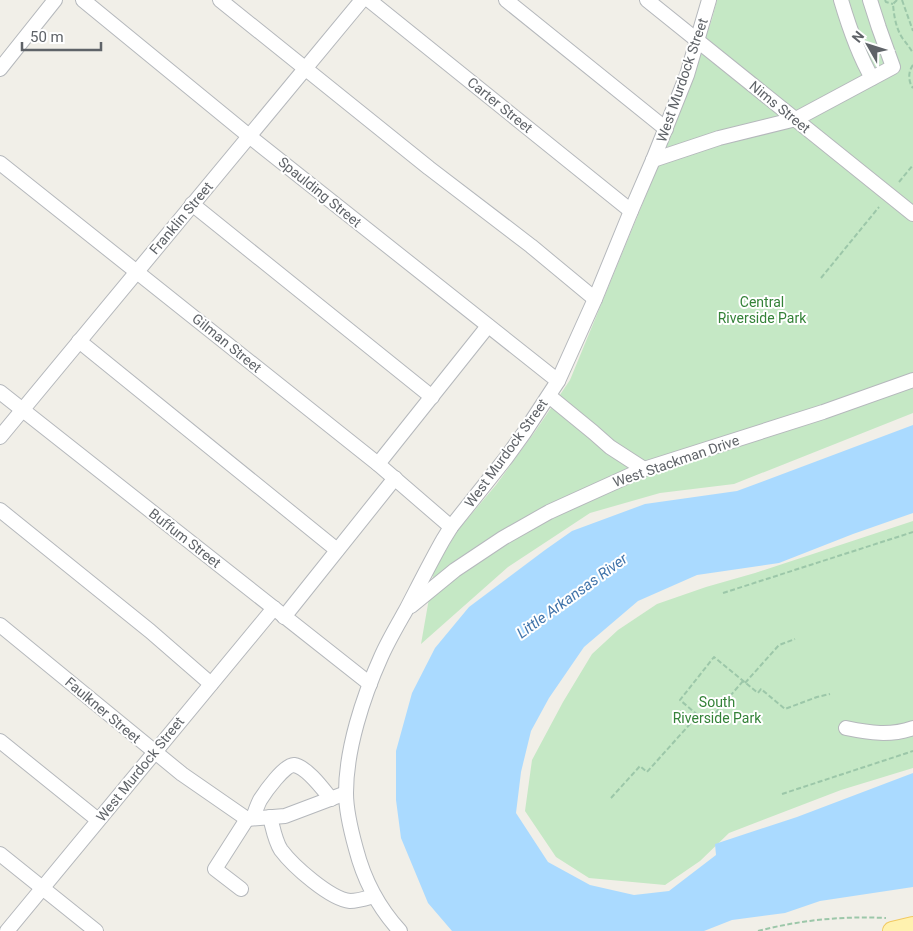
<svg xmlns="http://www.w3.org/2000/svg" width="913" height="931" viewBox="0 0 913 931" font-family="Roboto,sans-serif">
<rect width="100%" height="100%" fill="#f1efe8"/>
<!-- green -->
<g fill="#c5e8c5">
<path d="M 717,0 L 913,0 L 913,413 L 734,484 L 660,493 L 590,513 L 508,567 L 421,644 L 434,570 L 458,530 L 496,485 L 534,433 L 570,380 L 675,125 L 712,19 Z"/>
<path d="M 913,521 L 913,768 L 841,790 L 729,833 L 700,861 L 665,885 L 589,878 L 556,857 L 525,811 L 532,760 L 563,702 L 592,654 L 618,630 L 657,604 L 706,587 L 755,573 Z"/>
</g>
<!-- water -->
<path fill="#aadaff" d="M 913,425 L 913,513 L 853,534 L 779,563 L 697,575 L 638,601 L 584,647 L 549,698 L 531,731 L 521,772 L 516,813 L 548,862 L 590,885 L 634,895 L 669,891 L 716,855 L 715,844 L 797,817 L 913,773 L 913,887 L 820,901 L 785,913 L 732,920 L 704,931 L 452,931 L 428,903 L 401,838 L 396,800 L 396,751 L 412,693 L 435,648 L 469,607 L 545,550 L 572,531 L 645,504 L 737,491 Z"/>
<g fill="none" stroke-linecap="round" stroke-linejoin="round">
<!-- minor casing -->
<g stroke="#b5b8bc" stroke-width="16">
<g id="minor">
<path d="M 83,0 L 249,136 L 558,381"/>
<path d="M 220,0 L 429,168 L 531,246 L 595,299"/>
<path d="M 369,0 L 631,211"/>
<path d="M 506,0 L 666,129"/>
<path d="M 647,0 L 913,214"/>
<path d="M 841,0 C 849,27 858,54 872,78"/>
<path d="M 0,69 L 55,0"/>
<path d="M 653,160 L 719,138 L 796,119 L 893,67 L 879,28 L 870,0"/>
<path d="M 0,163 L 378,464 L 451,527"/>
<path d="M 192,204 L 432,397"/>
<path d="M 79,341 L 337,550"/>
<path d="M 0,392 L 370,684"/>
<path d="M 549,396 L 593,432 L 610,447 L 644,469"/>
<path d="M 0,437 L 362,0"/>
<path d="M 378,464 L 488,326"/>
<path d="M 0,510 L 150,631 L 211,684"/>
<path d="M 411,606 L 455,570 L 503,538 L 549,512 L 613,483 L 644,469 L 823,412 L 913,380"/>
<path d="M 284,617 L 395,478"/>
<path d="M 0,625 L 182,774 L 247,819 L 285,816 L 346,793"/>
<path d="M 846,728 C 870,733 890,736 913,728"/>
<path d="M 0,741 L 98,820"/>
<path d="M 270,817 C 273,828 275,841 281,850 C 293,866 330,899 350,901 C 358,901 367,898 374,896"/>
<path d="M 253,818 C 255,812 257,806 260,800 C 265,792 285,764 294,765 C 307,767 323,789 331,799"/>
<path d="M 0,854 L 96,931"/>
<path d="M 241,889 L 215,869 L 247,819"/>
<path d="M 7,931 L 274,608"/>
<path d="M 400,931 C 378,907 364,880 356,849 C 351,831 346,811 346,793 C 346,749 363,697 381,657 C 388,641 397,626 406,610 C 418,587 430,563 443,540 L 451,527 L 506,458 L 524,433 L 558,381 L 595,299 L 631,211 L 653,160 L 687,75 L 709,0"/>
</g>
</g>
<!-- major casing -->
<g stroke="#f2c960" stroke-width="20">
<path id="major" d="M 892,931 L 913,926"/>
</g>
<!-- path -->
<g stroke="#9cc7a9" stroke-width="2" stroke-dasharray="5 2.5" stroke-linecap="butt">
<path d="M 885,0 L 886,2 L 893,4"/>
<path d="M 897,0 L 893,4 C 894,16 896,29 903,39 C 907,44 910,48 913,53"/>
<path d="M 902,0 L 913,31"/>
<path d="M 913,65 C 908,71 908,82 913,88"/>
<path d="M 899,182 L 913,165"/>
<path d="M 821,278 L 879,207"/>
<path d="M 723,593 L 913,532"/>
<path d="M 743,681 L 707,723 L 680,700 L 714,657 L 758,693 L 761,689 L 785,709 L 817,697 L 830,694"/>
<path d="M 745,683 L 779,645 L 795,639"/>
<path d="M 782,794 L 913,751"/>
<path d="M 611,798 L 640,766 L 647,772 L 698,715"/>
<path d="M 758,931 C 800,920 842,916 886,918"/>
</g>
<!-- minor -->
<use href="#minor" stroke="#fff" stroke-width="14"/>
<!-- major -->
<use href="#major" stroke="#fff2af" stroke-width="18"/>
</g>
<g text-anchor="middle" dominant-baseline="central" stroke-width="4" stroke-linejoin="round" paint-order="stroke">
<!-- street labels -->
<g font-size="14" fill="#5f6368" stroke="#fff">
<text transform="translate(682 80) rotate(-71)">West Murdock Street</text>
<text transform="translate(500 105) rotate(39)">Carter Street</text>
<text transform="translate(780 107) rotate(39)">Nims Street</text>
<text transform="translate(320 192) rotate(39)">Spaulding Street</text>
<text transform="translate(181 218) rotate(-50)">Franklin Street</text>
<text transform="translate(227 343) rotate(39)">Gilman Street</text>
<text transform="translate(506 453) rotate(-54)">West Murdock Street</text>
<text transform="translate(676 461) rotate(-19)">West Stackman Drive</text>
<text transform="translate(185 538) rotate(38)">Buffum Street</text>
<text transform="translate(103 710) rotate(40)">Faulkner Street</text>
<text transform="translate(140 769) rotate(-51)">West Murdock Street</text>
</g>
<!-- park labels -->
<g font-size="14" fill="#348238" stroke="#fff">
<text x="762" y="302">Central<tspan x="762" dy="16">Riverside Park</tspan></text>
<text x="717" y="702">South<tspan x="717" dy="16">Riverside Park</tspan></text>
</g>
<!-- water labels -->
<g font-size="15" font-style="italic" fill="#4174aa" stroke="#fff">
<text transform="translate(572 596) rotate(-36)">Little Arkansas River</text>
</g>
</g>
<!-- north arrow -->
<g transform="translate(868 45) rotate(309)" stroke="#ffffff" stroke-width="4" paint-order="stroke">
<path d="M0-4L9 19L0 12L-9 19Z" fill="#5f6368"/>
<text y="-8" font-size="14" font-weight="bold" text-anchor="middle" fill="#5f6368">N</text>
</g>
<!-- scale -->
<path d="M22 42v8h79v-8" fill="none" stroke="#5f6368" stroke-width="2.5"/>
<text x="30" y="42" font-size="15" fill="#5f6368" stroke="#ffffff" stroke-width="4" paint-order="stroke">50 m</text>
</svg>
